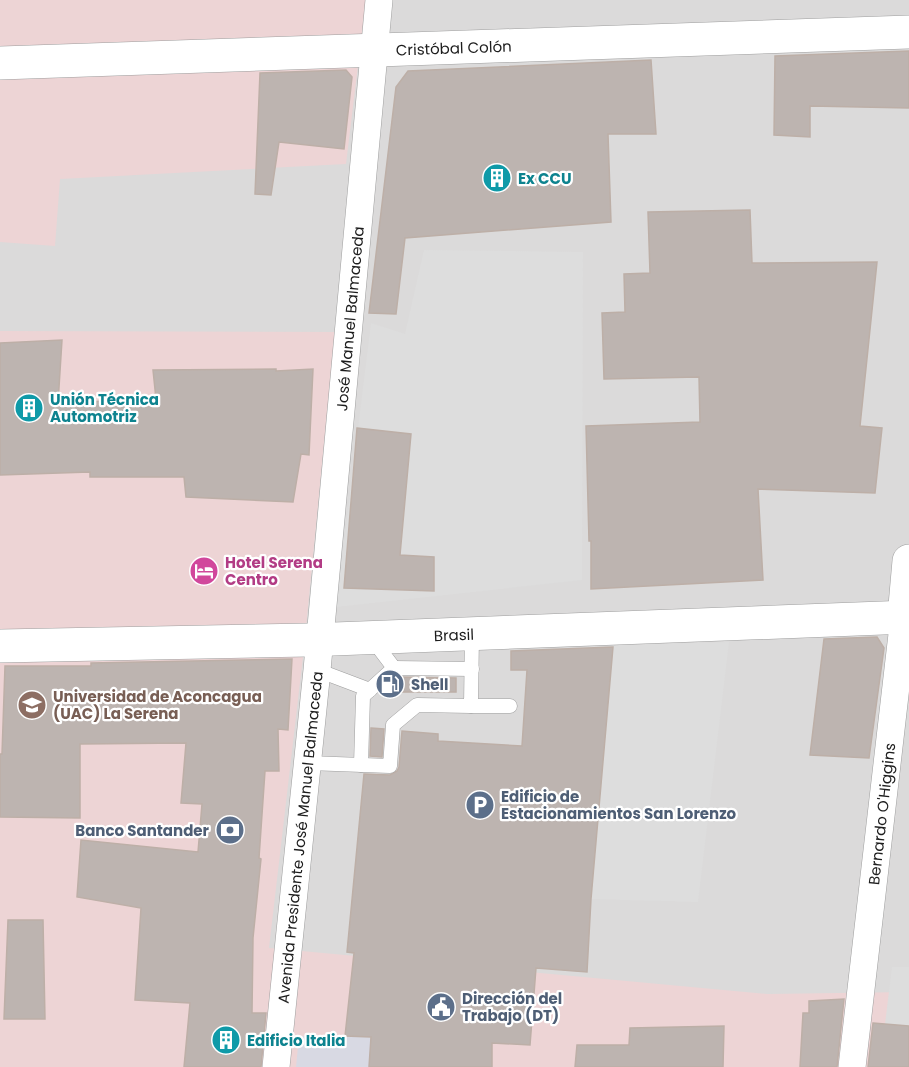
<svg xmlns="http://www.w3.org/2000/svg" width="909" height="1067" viewBox="0 0 909 1067" font-family="Poppins,sans-serif">
<rect width="100%" height="100%" fill="#ede9e3"/>
<!-- residential -->
<rect fill="#dbdada" x="0" y="0" width="909" height="1067"/>
<!-- commercial -->
<g fill="#edd4d5">
<path d="M 0,0 L 366,0 L 346,164 L 60,179 L 55,246 L 0,242 Z"/>
<path d="M 0,331 L 335,332 L 304,648 L 269,948 L 768,994 L 909,992 L 909,1067 L 0,1067 Z"/>
</g>
<!-- parking -->
<g fill="#ddd">
<path d="M 424,250 L 583,252 L 582,580 L 336,607 L 371,323 L 405,334 Z"/>
<path d="M 729,642 L 698,902 L 591,899 L 613,645 Z"/>
<path d="M 892,967 L 909,967 L 909,1026 L 885,1024 Z"/>
</g>
<!-- plaza -->
<path fill="#d8d9e3" d="M 299,1036 L 371,1037 L 369,1067 L 296,1067 Z"/>
<!-- building -->
<g fill="#bdb4b0" stroke="#bdafa7" stroke-width="1.5">
<path d="M 909,51 L 909,108 L 810,106 L 810,137 L 774,135 L 775,56 Z"/>
<path d="M 651,60 L 656,134 L 608,134 L 611,222 L 405,238 L 396,314 L 369,313 L 396,87 L 408,71 Z"/>
<path d="M 346,70 L 352,77 L 344,149 L 279,142 L 271,195 L 255,194 L 260,73 Z"/>
<path d="M 750,210 L 752,263 L 877,262 L 860,426 L 882,428 L 875,493 L 758,489 L 763,580 L 591,589 L 591,541 L 589,541 L 586,426 L 700,422 L 699,377 L 604,379 L 602,313 L 625,312 L 624,274 L 650,273 L 648,212 Z"/>
<path d="M 62,340 L 58,403 L 156,399 L 153,370 L 276,369 L 276,371 L 313,369 L 309,455 L 301,454 L 293,502 L 186,497 L 184,477 L 90,477 L 90,472 L 0,475 L 0,343 Z"/>
<path d="M 357,428 L 411,434 L 400,555 L 434,557 L 434,591 L 344,588 Z"/>
<path d="M 877,637 L 884,648 L 869,758 L 810,755 L 824,639 Z"/>
<path d="M 613,647 L 591,899 L 587,972 L 536,968 L 530,1045 L 492,1043 L 492,1067 L 369,1067 L 371,1037 L 345,1036 L 354,953 L 347,952 L 364,774 L 390,775 L 397,771 L 399,767 L 402,731 L 438,734 L 438,741 L 522,746 L 527,670 L 511,670 L 511,651 Z"/>
<path d="M 292,659 L 288,730 L 278,729 L 279,771 L 265,771 L 259,858 L 261,859 L 253,938 L 252,1013 L 266,1013 L 261,1067 L 184,1067 L 190,1003 L 135,1000 L 141,908 L 77,897 L 81,840 L 198,852 L 202,804 L 181,803 L 186,743 L 80,744 L 80,818 L 0,817 L 0,754 L 2,754 L 5,666 L 91,666 L 91,663 Z"/>
<path d="M 397,677 L 456,678 L 456,692 L 381,692 Z"/>
<path d="M 371,728 L 384,729 L 382,757 L 370,756 Z"/>
<path d="M 8,920 L 43,920 L 45,1019 L 4,1019 Z"/>
<path d="M 844,999 L 837,1067 L 800,1067 L 803,1013 L 809,1013 L 809,1001 Z"/>
<path d="M 873,1023 L 909,1026 L 909,1067 L 868,1067 Z"/>
<path d="M 724,1026 L 723,1067 L 575,1067 L 577,1045 L 629,1045 L 630,1028 Z"/>
</g>
<g fill="none" stroke-linecap="round" stroke-linejoin="round">
<!-- service casing -->
<g stroke="#9e9e9e" stroke-width="15">
<g id="service">
<path d="M 372,639 L 394,668"/>
<path d="M 317,670 L 370,690"/>
<path d="M 471,706 L 510,706"/>
<path d="M 308,763 L 390,766 L 393,725 L 417,705 L 471,706 L 472,633"/>
<path d="M 361,765 L 363,696 L 394,668 L 472,669"/>
</g>
</g>
<!-- minor casing -->
<g stroke="#9e9e9e" stroke-width="28">
<g id="minor">
<path id="s1" d="M 276,1067 L 317,670 L 379,0"/>
<path id="s2" d="M 852,1067 L 904,617"/>
</g>
</g>
<!-- tertiary casing -->
<g stroke="#9e9e9e" stroke-width="34">
<g id="tertiary">
<path id="s3" d="M 0,63 L 909,32"/>
<path d="M 904,617 L 909,561"/>
<path id="s4" d="M 0,646 L 308,640 L 909,617"/>
</g>
</g>
<!-- service -->
<use href="#service" stroke="#fff" stroke-width="14"/>
<!-- minor -->
<use href="#minor" stroke="#fff" stroke-width="27"/>
<!-- tertiary -->
<use href="#tertiary" stroke="#fff" stroke-width="33"/>
</g>
<!-- icons -->
<defs>
<g id="building-disc" transform="scale(1.5)"><circle r="9.5" fill="#0f9aa8" stroke="#fff"/><path d="M-4-6H4V6H1V3H-1V6H-4ZM-2.5-4.3h1.7v1.8h-1.7ZM.8-4.3h1.7v1.8H.8ZM-2.5-1h1.7V.8h-1.7ZM.8-1h1.7V.8H.8Z" fill="#fff"/></g>
<g id="hotel-disc" transform="scale(1.5)"><circle r="9.5" fill="#d1479c" stroke="#fff"/><path d="M-6-4.5h1.5V1H6V5H4.5V3h-9V5H-6ZM-4 0a1.8 1.8 0 1 1 3.6 0ZM.5 0V-2.5h3Q6-2.5 6 0Z" fill="#fff"/></g>
<g id="fuel-disc" transform="scale(1.5)"><circle r="9.5" fill="#5c6f8a" stroke="#fff"/><path d="M-5.5-6h7V0h2V4h1.3V-2.5L3-4.5l.8-.8L6-3V5H2.5V1h-1V6h-7ZM-4.2-4.7v3.2H.2V-4.7Z" fill="#fff"/></g>
<g id="university-disc" transform="scale(1.5)"><circle r="9.5" fill="#8d6e63" stroke="#fff"/><path d="M0-5L7-2L0 1L-7-2ZM-4 1L0 2.5L4 1V4Q0 6-4 4Z" fill="#fff"/></g>
<g id="parking-disc" transform="scale(1.5)"><circle r="9.5" fill="#5c6f8a" stroke="#fff"/><path d="M-3.5-5.5H1a3.5 3.5 0 0 1 0 7H-1V5.5H-3.5ZM-1-3.4V-.6H.8a1.4 1.4 0 0 0 0-2.8Z" fill="#fff"/></g>
<g id="bank-disc" transform="scale(1.5)"><circle r="9.5" fill="#5c6f8a" stroke="#fff"/><path d="M-6-4H6V4H-6ZM0-2.3a2.3 2.3 0 1 0 0 4.6a2.3 2.3 0 1 0 0-4.6Z" fill="#fff"/></g>
<g id="civic-disc" transform="scale(1.5)"><circle r="9.5" fill="#5c6f8a" stroke="#fff"/><path d="M-.6-6.5H3V-4.5H.6V-3L4-1V1h2V6H-6V1h2V-1L-.6-3ZM-1.2 2.5V6h2.4V2.5Z" fill="#fff"/></g>
</defs>
<g fill-rule="evenodd">
<use href="#building-disc" x="497" y="178"/>
<use href="#building-disc" x="29" y="408"/>
<use href="#hotel-disc" x="204" y="571"/>
<use href="#fuel-disc" x="390" y="684"/>
<use href="#university-disc" x="32" y="705"/>
<use href="#parking-disc" x="480" y="805"/>
<use href="#bank-disc" x="230" y="830"/>
<use href="#civic-disc" x="441" y="1007"/>
<use href="#building-disc" x="226" y="1040"/>
</g>
<g text-anchor="middle" dominant-baseline="central" stroke-width="4.5" stroke-linejoin="round" paint-order="stroke">
<!-- street labels -->
<g font-size="15" fill="#1d1d1d" stroke="#fff">
<text stroke="none"><textPath href="#s3" startOffset="454">Cristóbal Colón</textPath></text>
<text stroke="none"><textPath href="#s1" startOffset="752">José Manuel Balmaceda</textPath></text>
<text stroke="none"><textPath href="#s4" startOffset="454">Brasil</textPath></text>
<text stroke="none"><textPath href="#s2" startOffset="255">Bernardo O'Higgins</textPath></text>
<text stroke="none"><textPath href="#s1" startOffset="231">Avenida Presidente José Manuel Balmaceda</textPath></text>
</g>
<!-- culture labels -->
<g font-size="15" font-weight="bold" fill="#0d838f" stroke="#fff" text-anchor="start">
<text x="518" y="178">Ex CCU</text>
<text x="50" y="399">Unión Técnica<tspan x="50" dy="17">Automotriz</tspan></text>
<text x="247" y="1040">Edificio Italia</text>
</g>
<!-- hotel labels -->
<g font-size="15" font-weight="bold" fill="#b23c85" stroke="#fff" text-anchor="start">
<text x="225" y="562">Hotel Serena<tspan x="225" dy="17">Centro</tspan></text>
</g>
<!-- service labels -->
<g font-size="15" font-weight="bold" fill="#4e5e75" stroke="#fff" text-anchor="start">
<text x="411" y="684">Shell</text>
<text x="501" y="796">Edificio de<tspan x="501" dy="17">Estacionamientos San Lorenzo</tspan></text>
<text x="209" y="830" text-anchor="end">Banco Santander</text>
<text x="462" y="998">Dirección del<tspan x="462" dy="17">Trabajo (DT)</tspan></text>
</g>
<!-- education labels -->
<g font-size="15" font-weight="bold" fill="#785e54" stroke="#fff" text-anchor="start">
<text x="53" y="696">Universidad de Aconcagua<tspan x="53" dy="17">(UAC) La Serena</tspan></text>
</g>
</g>
</svg>
